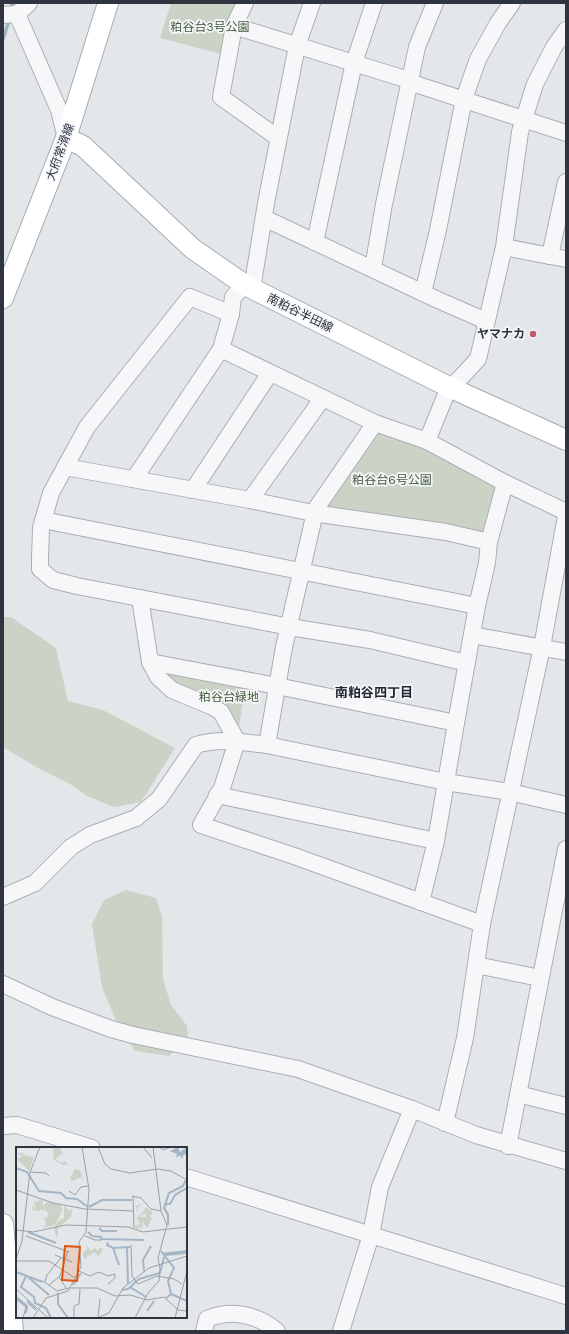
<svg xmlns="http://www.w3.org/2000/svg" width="569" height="1334" viewBox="0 0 569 1334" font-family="'DM Sans','Noto Sans JP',sans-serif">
<rect width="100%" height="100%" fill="#e4e7ea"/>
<!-- green -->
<g fill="#cad3c6">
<path d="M 171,3 L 245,3 L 229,56 L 160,38 Z"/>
<path d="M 375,423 L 505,483 L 489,542 L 313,513 Z"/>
<path d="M 3,617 L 11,617 L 56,648 L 68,701 L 103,710 L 175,748 L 141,802 L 114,807 L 87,796 L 70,784 L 38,768 L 3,747 Z"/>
<path d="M 163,670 L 245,686 L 238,734 L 175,686 L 163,674 Z"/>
<path d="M 126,890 L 156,898 L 162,916 L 163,979 L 171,1005 L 187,1026 L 188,1040 L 169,1056 L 135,1051 L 117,1023 L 102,987 L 92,924 L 104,900 Z"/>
</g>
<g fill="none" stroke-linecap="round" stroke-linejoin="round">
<!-- stream -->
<g stroke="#a4b5c6" stroke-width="3.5">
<path d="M 12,10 L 12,4 L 15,3"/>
<path d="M 3,39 L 10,18"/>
</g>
<!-- minor casing -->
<g stroke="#aaaeb4" stroke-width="18">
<g id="minor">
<path d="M 245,3 L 234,26 L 221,97 L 278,138"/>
<path d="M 17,14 L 59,110 L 66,138"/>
<path d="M 3,15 L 17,14 L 29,3"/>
<path d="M 234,26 L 402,78 L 409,82 L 566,133"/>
<path d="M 264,218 L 438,300 L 486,321"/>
<path d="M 315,242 L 354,63 L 374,3"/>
<path d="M 504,247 L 566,259"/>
<path d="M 550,256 L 566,182"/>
<path d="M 373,268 L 384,204 L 417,47 L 435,3"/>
<path d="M 245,285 L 233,297 L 231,314 L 221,349 L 375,423 L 427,441 L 505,483 L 566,512"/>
<path d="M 252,289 L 266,203 L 297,46 L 312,3"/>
<path d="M 423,293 L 438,230 L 464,99 L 478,59 L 498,23 L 512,3"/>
<path d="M 231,314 L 190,297 L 87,427 L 51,493 L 41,528 L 40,558 L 40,569 L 53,580 L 77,586 L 290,627 L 370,640 L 467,663"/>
<path d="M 451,388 L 478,359 L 504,247 L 520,132 L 535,84 L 554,47 L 566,30"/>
<path d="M 427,441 L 449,387"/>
<path d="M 65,467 L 250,500 L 313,513 L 446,532 L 489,542"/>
<path d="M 134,479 L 221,349"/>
<path d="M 193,490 L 270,373"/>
<path d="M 250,500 L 322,399"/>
<path d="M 43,520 L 477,606"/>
<path d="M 140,598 L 150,662 L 158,677 L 172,690 L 213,707 L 221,712 L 237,741 L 222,788 L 201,825 L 294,856 L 482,924"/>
<path d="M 472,635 L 566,652"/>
<path d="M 150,662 L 277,686 L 456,723"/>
<path d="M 267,745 L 284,647 L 313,521 L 313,513 L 375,423"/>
<path d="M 217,795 L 436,841"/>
<path d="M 3,897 L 35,883 L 71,847 L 90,835 L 136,818 L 159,799 L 196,745 C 219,738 244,742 267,745 L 446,782 L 510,792 L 566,805"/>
<path d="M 421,902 L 436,841 L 456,723 L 477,606 L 487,563 L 489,542 L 505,483"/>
<path d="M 476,965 L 540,978"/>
<path d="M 3,984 L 52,1007 L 111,1029 L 133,1035 L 298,1069 L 412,1109 L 476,1135 L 566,1161"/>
<path d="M 518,1094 L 566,1106"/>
<path d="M 445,1123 L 465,1038 L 482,924 L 542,647 L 566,516"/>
<path d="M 3,1126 L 17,1125 L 92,1148"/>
<path d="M 508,1146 L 566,849"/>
<path d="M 186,1177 L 566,1296"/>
<path d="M 204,1331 L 207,1319 C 231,1309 257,1314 277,1331"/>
<path d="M 341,1331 L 371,1235 L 380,1187 L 412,1109"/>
</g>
</g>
<!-- major casing -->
<g stroke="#a5acb5" stroke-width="22">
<g id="major">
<path d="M 66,138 L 83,146 L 193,249 L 245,285 L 449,387 L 566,440"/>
<path d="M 3,298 L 66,138 L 108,3"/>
<path d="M 3,1224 L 13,1331"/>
</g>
</g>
<!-- minor -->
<use href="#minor" stroke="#f7f7f9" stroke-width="16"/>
<!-- major -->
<use href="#major" stroke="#fff" stroke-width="20"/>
</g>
<!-- markers -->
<circle fill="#c0596b" stroke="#f4f6f8" stroke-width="1.5" cx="533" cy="334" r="4"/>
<g text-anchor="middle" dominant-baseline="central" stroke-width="3.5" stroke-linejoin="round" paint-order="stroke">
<!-- park labels -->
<g font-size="12" fill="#435b3d" stroke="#f4f6f8">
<text x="210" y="27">粕谷台3号公園</text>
<text x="392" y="480">粕谷台6号公園</text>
<text x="229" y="697">粕谷台緑地</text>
</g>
<!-- street labels -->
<g font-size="12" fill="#2e3541" stroke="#f4f6f8">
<text transform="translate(60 152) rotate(-70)">大府常滑線</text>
<text transform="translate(300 313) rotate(26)">南粕谷半田線</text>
</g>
<!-- poi labels -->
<g font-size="12" font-weight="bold" fill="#2e3541" stroke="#f4f6f8" text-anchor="end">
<text x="525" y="334">ヤマナカ</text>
</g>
<!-- neighbourhood labels -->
<g font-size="13" font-weight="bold" fill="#202632" stroke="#f4f6f8">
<text x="374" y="692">南粕谷四丁目</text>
</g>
</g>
<!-- overview -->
<g transform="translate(16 1147)">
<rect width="171" height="171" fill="#e4e7ea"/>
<path d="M 37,0 L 44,1 L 47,6 L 39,12 L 46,16 L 49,14 L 52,18 L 47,18 L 38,13 ZM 7,6 L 7,8 L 18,10 L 13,24 L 1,12 L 7,9 L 1,7 ZM 59,22 L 64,23 L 66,30 L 56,34 L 54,31 ZM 27,53 L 27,59 L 31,55 L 45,58 L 46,64 L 39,78 L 27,81 L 30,77 L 28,70 L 31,71 L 33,64 L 30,65 L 29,60 L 28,64 L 25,62 L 23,64 L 17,63 L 16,59 L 20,62 L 18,55 ZM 128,56 L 121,61 L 123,66 L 125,68 L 125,70 L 130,70 L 130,67 L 126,68 L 124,62 L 126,67 L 130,60 L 137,65 L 134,70 L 136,71 L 131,81 L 126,74 L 127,80 L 123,79 L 126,81 L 120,82 L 119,79 L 124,77 L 121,71 L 124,68 L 121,63 L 120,59 ZM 48,59 L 54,64 L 56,61 L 55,70 L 42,81 L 42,89 L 40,90 L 38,80 L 43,73 L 45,75 L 44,72 L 48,72 ZM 70,98 L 75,104 L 78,101 L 83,104 L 83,101 L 86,101 L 86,105 L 83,107 L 85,108 L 82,109 L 78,105 L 73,109 L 72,107 L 70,113 L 66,107 L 71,102 Z" fill="#cad3c6"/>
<path d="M 162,0 L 164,5 L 171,0 L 171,7 L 167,8 L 166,12 L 164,8 L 160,11 L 161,7 L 154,4 ZM 171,103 L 169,107 L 150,109 L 146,106 Z" fill="#a4b5c6"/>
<path fill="none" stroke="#a4b5c6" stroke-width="2" d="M 0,21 L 11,25 L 23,44 L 45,46 L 50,51 L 61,52 L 72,60M 73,60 L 86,53 L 116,53M 152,67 L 148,61 L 150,57 L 154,57 L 159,48 L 171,41M 152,78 L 152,68 L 148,61 L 153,46 L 167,39 L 170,33M 83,81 L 86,84 L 101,84M 12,85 L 40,96M 72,85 L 76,89 L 85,90 L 86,92 L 128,93M 92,95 L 91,98 L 97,101 L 114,100M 111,100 L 112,137M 97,101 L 103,118M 145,104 L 158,121 L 152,134 L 155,147 L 150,151M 128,124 L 127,113 L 135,99M 0,125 L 27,135M 10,129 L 5,140 L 18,150 L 19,156 L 30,161 L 35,171M 12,130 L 33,148M 57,138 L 65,126M 114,140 L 130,150M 106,143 L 112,142 L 123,132 L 144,126 L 148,110M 42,146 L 42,157 L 52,171M 155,147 L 171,154M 0,150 L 11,159 L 10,166M 11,154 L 20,163M 131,164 L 138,154"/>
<path fill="none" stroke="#9ba0a6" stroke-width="1" d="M 82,0 L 89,17 L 95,22 L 114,26 L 141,22 L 155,24 L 171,33M 127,0 L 136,11M 143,0 L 147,3 L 155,0M 14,25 L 24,0M 0,43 L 37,56 L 69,62 L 117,64M 53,44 L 59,48 L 65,40 L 72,39M 116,49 L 125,51 L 135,62 L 145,64M 117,49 L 118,81M 0,83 L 17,85 L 50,78 L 112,80 L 127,85 L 171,80M 10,89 L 53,105M 69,89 L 79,93 L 86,93M 115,98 L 116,129 L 122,137 L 141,129 L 158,132 L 166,137M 39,108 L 56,115M 0,112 L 6,94 L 14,25 L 30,26 L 33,29M 0,114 L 33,114 L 59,131M 63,124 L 74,129 L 83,125 L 92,129 L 99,127 L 99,131 L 92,137M 43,130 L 50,141M 27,134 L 41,144 L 53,141M 29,135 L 31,128 L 45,111M 33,138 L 44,129 L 52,104M 54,141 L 81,141 L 99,149 L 114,148 L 131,153 L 148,150 L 162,163 L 171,164M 0,142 L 32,171M 0,152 L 10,160 L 7,171M 63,157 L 64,142M 82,170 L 84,152M 17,171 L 30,151 L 52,144 L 65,120 L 63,95 L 70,85 L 73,42 L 66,0M 58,171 L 58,159 L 63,157M 81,171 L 93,166 L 107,141 L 133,121 L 171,109M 119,171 L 132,146 L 143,134 L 144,122 L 142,111 L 151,78 L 145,64 L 137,0M 159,171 L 171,124"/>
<path fill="#df570f" fill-opacity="0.15" stroke="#df570f" stroke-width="2" d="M 49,99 L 64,100 L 61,134 L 46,133 Z"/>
<rect width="171" height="171" fill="none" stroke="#2e3541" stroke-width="2"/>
</g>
<!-- border -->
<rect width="569" height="1334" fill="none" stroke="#2e3541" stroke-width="8"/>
</svg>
